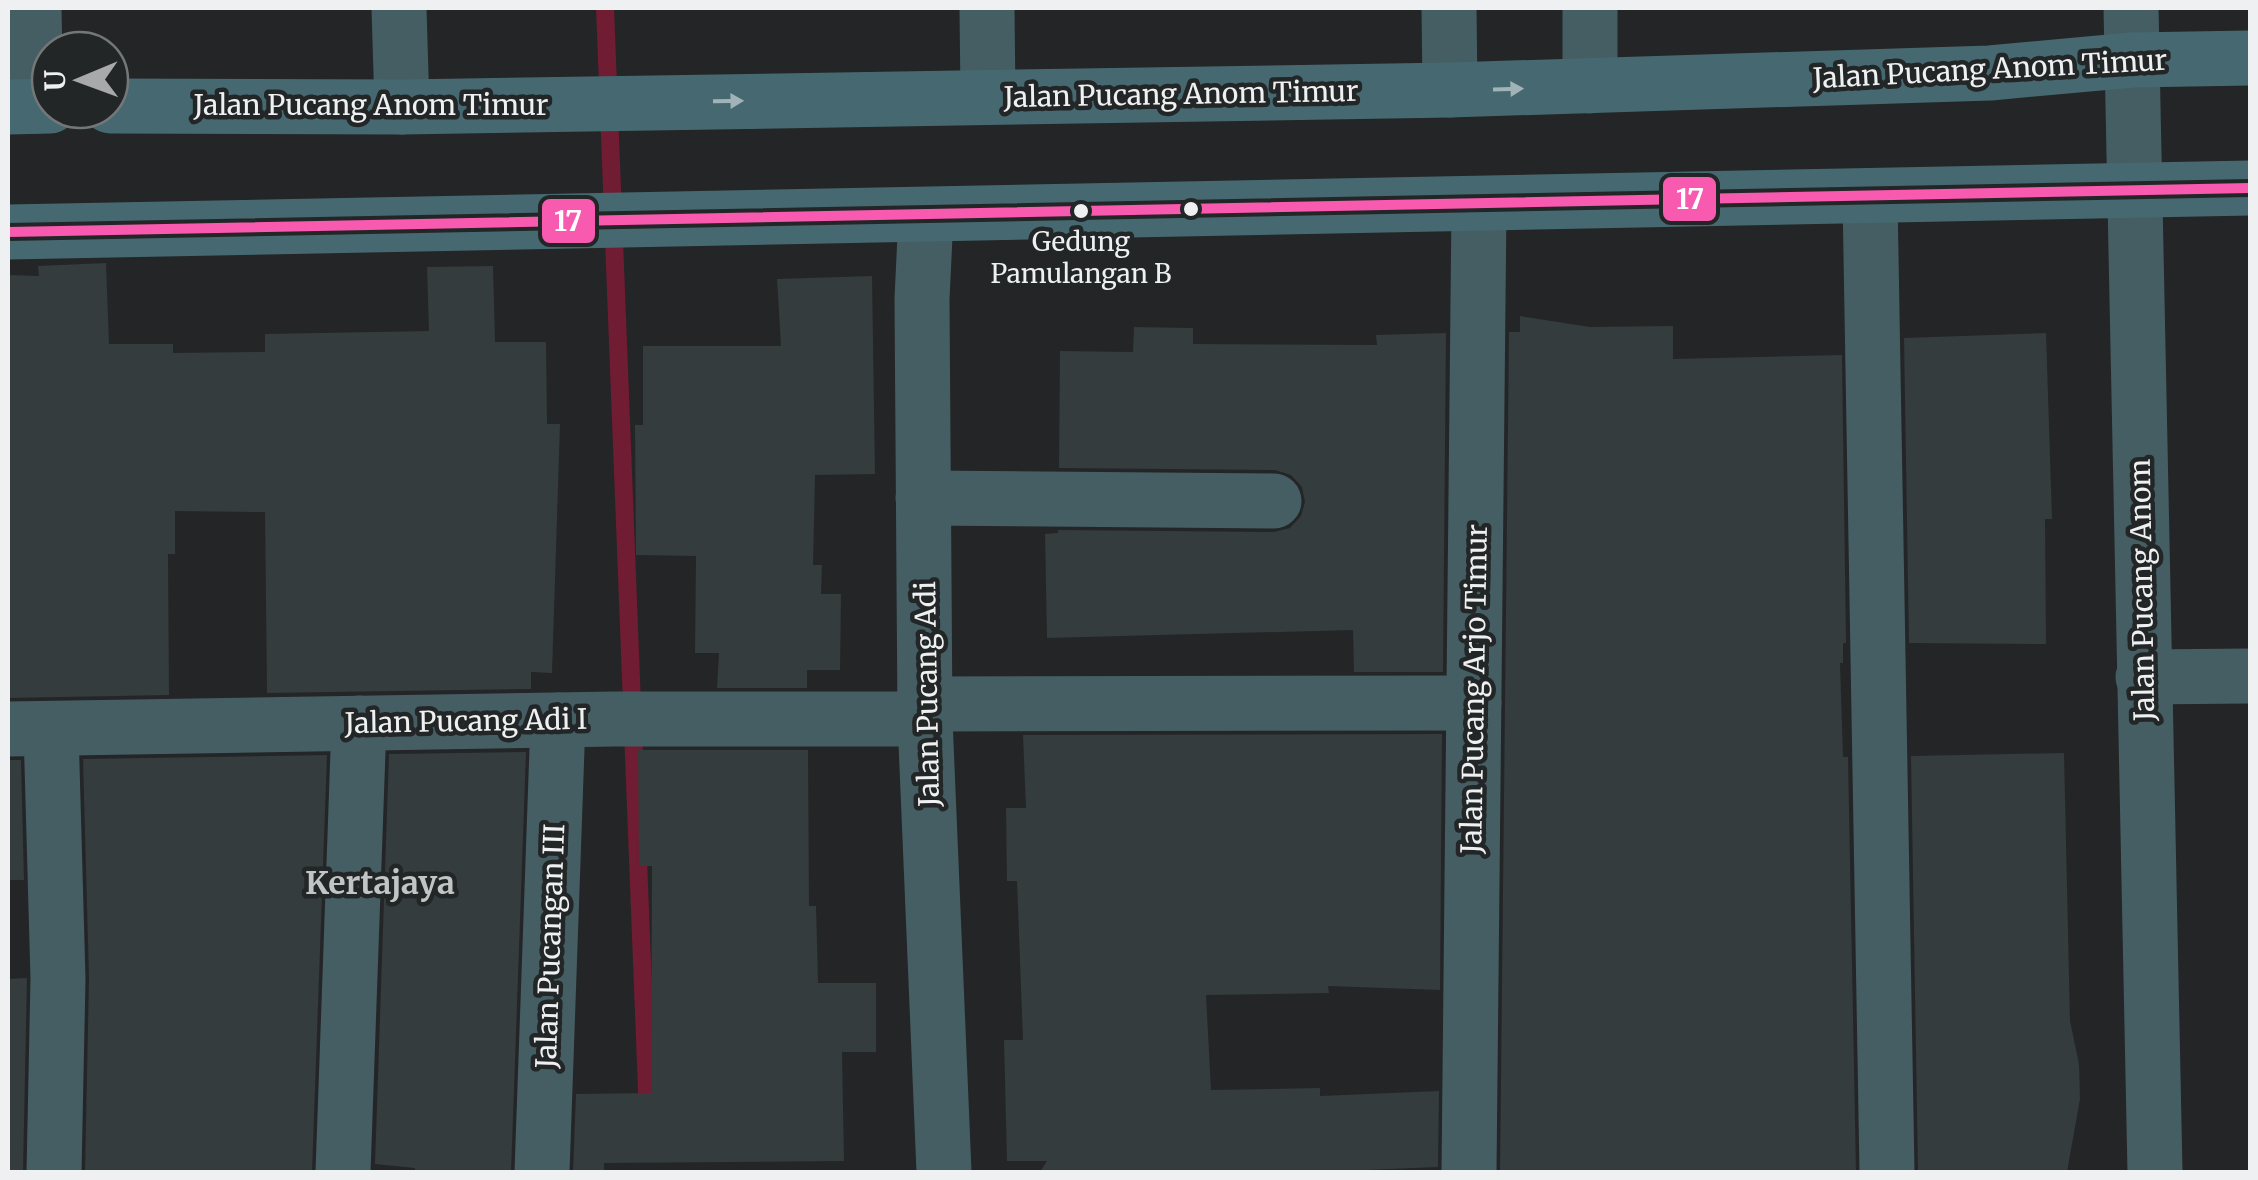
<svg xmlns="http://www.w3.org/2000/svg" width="2258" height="1180" viewBox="0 0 2258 1180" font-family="Merriweather,serif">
<rect width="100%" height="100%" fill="#242526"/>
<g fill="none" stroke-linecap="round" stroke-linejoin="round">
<!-- stream -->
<path stroke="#701c33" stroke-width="18" d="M 605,8 L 648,1117"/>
</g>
<!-- building -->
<g fill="#343c3e">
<path d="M 106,263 L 109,344 L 173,344 L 173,353 L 265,352 L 265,334 L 429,331 L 427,267 L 493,266 L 495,342 L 546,342 L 547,424 L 560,424 L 552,673 L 531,672 L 531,689 L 267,693 L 265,512 L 175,511 L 175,554 L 168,554 L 169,695 L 8,698 L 8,275 L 39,276 L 38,266 Z"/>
<path d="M 872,276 L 875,474 L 815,475 L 813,565 L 822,565 L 821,594 L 841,594 L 840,670 L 807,670 L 807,688 L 717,688 L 719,653 L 695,653 L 696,556 L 636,555 L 635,425 L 643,425 L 643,346 L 781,346 L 777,279 Z"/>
<path d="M 1520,316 L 1590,327 L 1673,326 L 1673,359 L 1842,355 L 1846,643 L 1843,643 L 1843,663 L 1840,663 L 1843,757 L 1848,757 L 1856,1172 L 1500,1172 L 1509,332 L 1520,332 Z"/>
<path d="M 1134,327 L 1193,328 L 1193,344 L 1377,345 L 1376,335 L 1446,333 L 1443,672 L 1354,672 L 1353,630 L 1047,638 L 1045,534 L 1058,533 L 1058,530 L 1274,532 L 1290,528 L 1301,516 L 1305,502 L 1302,487 L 1291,475 L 1275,470 L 1059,468 L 1060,351 L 1133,352 Z"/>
<path d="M 2046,333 L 2052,519 L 2045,519 L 2046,644 L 1909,643 L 1904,338 Z"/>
<path d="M 1442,734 L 1440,990 L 1328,986 L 1329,993 L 1206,995 L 1211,1090 L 1320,1088 L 1320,1096 L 1439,1091 L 1438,1167 L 1316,1172 L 1040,1172 L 1047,1161 L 1007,1161 L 1004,1040 L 1023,1040 L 1017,881 L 1007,881 L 1006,808 L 1026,808 L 1023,735 Z"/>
<path d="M 638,750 L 808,750 L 809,906 L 816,906 L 818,983 L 876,983 L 876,1052 L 842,1052 L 844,1161 L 604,1163 L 604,1172 L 573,1172 L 576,1094 L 651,1093 L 652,866 L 639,866 Z"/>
<path d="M 526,752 L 511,1172 L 415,1172 L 415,1168 L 375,1164 L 389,754 Z"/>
<path d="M 2064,753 L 2070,1021 L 2079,1064 L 2080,1099 L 2067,1172 L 1918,1172 L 1911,756 Z"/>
<path d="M 327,755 L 312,1172 L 85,1172 L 89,978 L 83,759 Z"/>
<path d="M 8,760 L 21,760 L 24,880 L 8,880 Z"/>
<path d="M 27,978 L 23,1172 L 8,1172 L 8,979 Z"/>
</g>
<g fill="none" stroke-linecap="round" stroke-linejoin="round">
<!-- minor -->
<g stroke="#455e63" stroke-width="55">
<path d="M 34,8 L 36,106"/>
<path d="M 399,8 L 402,107"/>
<path d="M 987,8 L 988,97"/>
<path d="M 1449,8 L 1450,90"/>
<path d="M 1590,8 L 1590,86"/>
<path d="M 2131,8 L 2155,1172"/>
<path d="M 1870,198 L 1887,1172"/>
<path d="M 926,215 L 922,299 L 925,719 L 944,1172"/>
<path d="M 923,498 L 1274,501"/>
<path d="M 2143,677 L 2250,676"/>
<path d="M 925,704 L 1474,703"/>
<path d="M 8,729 L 614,719 L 925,719"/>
<path d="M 51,729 L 58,979 L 54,1172"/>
<path d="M 343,1172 L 359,723"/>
<path d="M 542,1172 L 558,720"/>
<path d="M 1469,1172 L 1479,206"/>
</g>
<!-- major -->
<g stroke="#466971" stroke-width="55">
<path d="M 110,106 L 402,107 L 1450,90 L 1990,73 L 2132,60 L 2250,58"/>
<path d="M 8,107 L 50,106"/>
<path d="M 8,232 L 2250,188"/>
</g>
<!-- bus-1 casing -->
<g stroke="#232627" stroke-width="18">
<path id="bus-1" d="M 8,232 L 2250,188"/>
</g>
<!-- bus-1 -->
<use href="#bus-1" stroke="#f75aaf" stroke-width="10"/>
</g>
<!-- one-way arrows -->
<defs><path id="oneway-solid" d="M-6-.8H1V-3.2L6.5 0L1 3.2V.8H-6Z" transform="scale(2.5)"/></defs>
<g fill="#a2b3b7">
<use href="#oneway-solid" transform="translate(1508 89) rotate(-2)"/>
<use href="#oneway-solid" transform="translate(728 101) rotate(-1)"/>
</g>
<!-- markers -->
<g fill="#eef0f1" stroke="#232627" stroke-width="4">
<circle cx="1191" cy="209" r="9"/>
<circle cx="1081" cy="211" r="9"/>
</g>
<g text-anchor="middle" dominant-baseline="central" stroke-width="9" stroke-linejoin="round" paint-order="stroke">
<!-- bus labels -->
<g font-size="26" fill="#eef0f1" stroke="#232627">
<text x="1081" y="241">Gedung<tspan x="1081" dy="32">Pamulangan B</tspan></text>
</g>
<!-- street labels -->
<g font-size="28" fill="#eef0f1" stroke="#232627">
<text transform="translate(1990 69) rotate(-3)">Jalan Pucang Anom Timur</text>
<text transform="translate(1181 94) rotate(-1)">Jalan Pucang Anom Timur</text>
<text x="371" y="105">Jalan Pucang Anom Timur</text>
<text transform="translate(2142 590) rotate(-91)">Jalan Pucang Anom</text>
<text transform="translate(1474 689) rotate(-89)">Jalan Pucang Arjo Timur</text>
<text transform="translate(927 694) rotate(-91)">Jalan Pucang Adi</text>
<text transform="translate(466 721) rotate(-1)">Jalan Pucang Adi I</text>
<text transform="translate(550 946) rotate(-88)">Jalan Pucangan III</text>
</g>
<!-- quarter labels -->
<g font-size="32" font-weight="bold" fill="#c1c5c6" stroke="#232627">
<text x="380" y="883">Kertajaya</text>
</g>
</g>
<g stroke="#232627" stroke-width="4">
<rect x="1661" y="175" width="57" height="48" rx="10" fill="#f75aaf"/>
<rect x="540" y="197" width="57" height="48" rx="10" fill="#f75aaf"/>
</g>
<g font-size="28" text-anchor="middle" font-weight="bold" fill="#fff">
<text x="1690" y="209">17</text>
<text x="568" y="231">17</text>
</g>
<!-- border -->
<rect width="2258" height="1180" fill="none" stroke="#eef0f1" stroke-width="20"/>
<!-- north arrow -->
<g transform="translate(80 80) rotate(269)"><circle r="48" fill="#232627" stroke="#747778" stroke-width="2.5"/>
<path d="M0-8L18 38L0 25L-18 38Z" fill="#a7a9aa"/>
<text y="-15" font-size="28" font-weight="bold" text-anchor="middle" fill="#eef0f1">U</text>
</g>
</svg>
